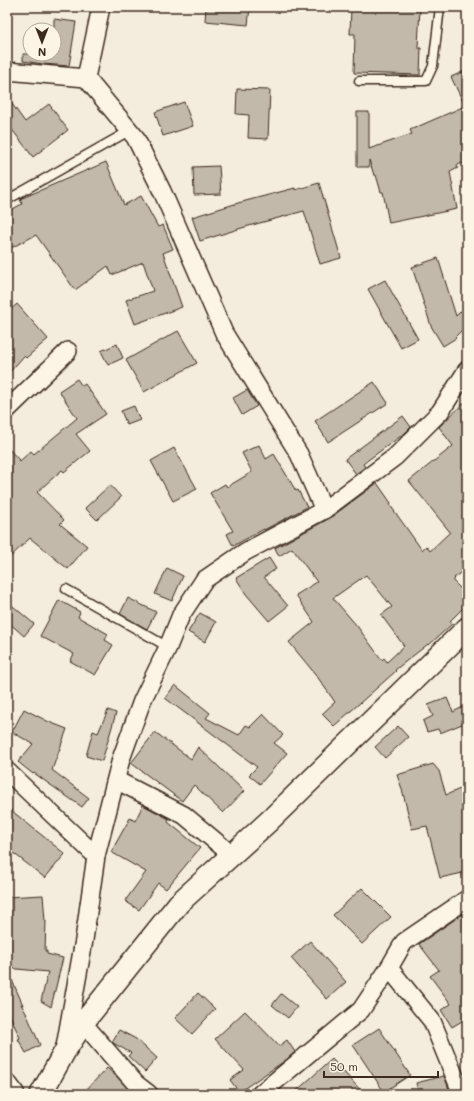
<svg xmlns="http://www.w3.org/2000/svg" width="474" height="1101" viewBox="0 0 474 1101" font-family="Mali,sans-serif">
<rect width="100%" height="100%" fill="#f4eddd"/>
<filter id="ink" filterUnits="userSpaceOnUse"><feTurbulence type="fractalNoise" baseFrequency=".025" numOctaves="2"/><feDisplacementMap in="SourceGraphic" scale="8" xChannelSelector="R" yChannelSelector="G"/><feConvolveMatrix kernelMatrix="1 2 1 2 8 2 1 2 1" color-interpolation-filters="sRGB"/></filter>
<g filter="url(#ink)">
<!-- building -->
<g fill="#c3b9aa" stroke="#3b2a1e" fill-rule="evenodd">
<path d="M 206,7 L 250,7 L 248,25 L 205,21 Z"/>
<path d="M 351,7 L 420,7 L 418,48 L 421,48 L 420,75 L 354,73 L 355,34 L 350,34 Z"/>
<path d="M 54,19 L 76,22 L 69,66 L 43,64 L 23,61 L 23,54 L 54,54 Z"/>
<path d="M 467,70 L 467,162 L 457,165 L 458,168 L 450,172 L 457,209 L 389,223 L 383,192 L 381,192 L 376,175 L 374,175 L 369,160 L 369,167 L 357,167 L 357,112 L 369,112 L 369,149 L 412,134 L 410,130 L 465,106 L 451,77 Z"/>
<path d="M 237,89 L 270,90 L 268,139 L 248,138 L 249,115 L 236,114 Z"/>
<path d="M 7,97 L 25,122 L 49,104 L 68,130 L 33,157 L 7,123 Z"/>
<path d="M 184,102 L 193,126 L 163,136 L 155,112 Z"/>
<path d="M 106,162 L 124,205 L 141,196 L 158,227 L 163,225 L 173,249 L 163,253 L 182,307 L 135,324 L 126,300 L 153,291 L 143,262 L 112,275 L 108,266 L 75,290 L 36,235 L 7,250 L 7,212 L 22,204 L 20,199 Z"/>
<path d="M 219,166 L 221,194 L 194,195 L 193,167 Z"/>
<path d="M 319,183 L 341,258 L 320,264 L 304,211 L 245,227 L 200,241 L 192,217 L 238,203 L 295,188 L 295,190 Z"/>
<path d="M 438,258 L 456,316 L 467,305 L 467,325 L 455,337 L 456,338 L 443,346 L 431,326 L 412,267 Z"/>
<path d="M 385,280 L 418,339 L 401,348 L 368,289 Z"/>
<path d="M 17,304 L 48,339 L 26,358 L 24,356 L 7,375 L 7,313 Z"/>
<path d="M 178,331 L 197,363 L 144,392 L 126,360 Z"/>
<path d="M 117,344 L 123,358 L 108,365 L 101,351 Z"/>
<path d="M 77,379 L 82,386 L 85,384 L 106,414 L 76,434 L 90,451 L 64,472 L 62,470 L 37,492 L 64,520 L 60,524 L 87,546 L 68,569 L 30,538 L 7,560 L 7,447 L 20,461 L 31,451 L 34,454 L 77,418 L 59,391 Z"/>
<path d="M 374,382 L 388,403 L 328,442 L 315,421 Z"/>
<path d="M 247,390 L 257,406 L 242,415 L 233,398 Z"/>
<path d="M 467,400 L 467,557 L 461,562 L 466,568 L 454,578 L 455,579 L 453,581 L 467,595 L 467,604 L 450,621 L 452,624 L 429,645 L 428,644 L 395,670 L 396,671 L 334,726 L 322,714 L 335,702 L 316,675 L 289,642 L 314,622 L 296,595 L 317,582 L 292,548 L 279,556 L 275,548 L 330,518 L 377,483 L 391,503 L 390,505 L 422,550 L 426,546 L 430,551 L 450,532 L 409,481 L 453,446 L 439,427 ZM 366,575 L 392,607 L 381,615 L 404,646 L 387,662 L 384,658 L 382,660 L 357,626 L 333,598 Z"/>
<path d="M 134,406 L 140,420 L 127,425 L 121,411 Z"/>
<path d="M 403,416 L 411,427 L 405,433 L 368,460 L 363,464 L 365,467 L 356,474 L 345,459 Z"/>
<path d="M 259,445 L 266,459 L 274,454 L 296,491 L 298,490 L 307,507 L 264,530 L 264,529 L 233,546 L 227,534 L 233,531 L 210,493 L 225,484 L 227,487 L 252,472 L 242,453 Z"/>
<path d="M 174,448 L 197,489 L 173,501 L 151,461 Z"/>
<path d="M 110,485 L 121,497 L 97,520 L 85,508 Z"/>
<path d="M 269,558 L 276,569 L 264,577 L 288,606 L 269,621 L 246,594 L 236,578 Z"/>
<path d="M 167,568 L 183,576 L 172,601 L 155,594 Z"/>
<path d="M 128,598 L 156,612 L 147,629 L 120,614 Z"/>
<path d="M 59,600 L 80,612 L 78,617 L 108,634 L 105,640 L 113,645 L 95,675 L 70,661 L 74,654 L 40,636 Z"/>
<path d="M 7,601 L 34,624 L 24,636 L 7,621 Z"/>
<path d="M 200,613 L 216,622 L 205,642 L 188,632 Z"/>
<path d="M 175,685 L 210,713 L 206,718 L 239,735 L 246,725 L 250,727 L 263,714 L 283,735 L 274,743 L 287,753 L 260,784 L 249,775 L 257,767 L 165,698 Z"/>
<path d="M 447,698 L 453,712 L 467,705 L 467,722 L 440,733 L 438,729 L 427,732 L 423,721 L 433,716 L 428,705 Z"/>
<path d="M 24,709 L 49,722 L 67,729 L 52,770 L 89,798 L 82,807 L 45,781 L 34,773 L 33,774 L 18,762 L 33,744 L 12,732 Z"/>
<path d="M 108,710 L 116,713 L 102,761 L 86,756 L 93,731 L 98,733 Z"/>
<path d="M 398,726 L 408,737 L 385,758 L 375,747 Z"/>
<path d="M 155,732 L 191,759 L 198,747 L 244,791 L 223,813 L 194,785 L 182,801 L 131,763 Z"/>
<path d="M 433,764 L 439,771 L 446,795 L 467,786 L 467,872 L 440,878 L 427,826 L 412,829 L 402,789 L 397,775 Z"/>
<path d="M 143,805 L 169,819 L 168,822 L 200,848 L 166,889 L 158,883 L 139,910 L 125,901 L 146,872 L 111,852 L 130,818 L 135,821 Z"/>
<path d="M 7,807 L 65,854 L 45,878 L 7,848 Z"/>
<path d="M 362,888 L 391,917 L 362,944 L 333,915 Z"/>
<path d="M 43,895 L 45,921 L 46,921 L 45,951 L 47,951 L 47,954 L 63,958 L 51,1007 L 41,1001 L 48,972 L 7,968 L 7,897 Z"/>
<path d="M 467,911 L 467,1018 L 452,1027 L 441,1010 L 451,1004 L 430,976 L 439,970 L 419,944 Z"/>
<path d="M 310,941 L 346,982 L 327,999 L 291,958 Z"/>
<path d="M 7,969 L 23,1005 L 21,1004 L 26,1013 L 40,1045 L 26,1053 L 18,1039 L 20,1038 L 7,1009 Z"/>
<path d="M 198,993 L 215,1009 L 192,1034 L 175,1018 Z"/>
<path d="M 281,994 L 297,1007 L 288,1018 L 272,1005 Z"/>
<path d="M 245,1011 L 279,1046 L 287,1040 L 295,1052 L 286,1060 L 239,1092 L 230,1080 L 244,1070 L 215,1039 Z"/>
<path d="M 379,1028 L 410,1075 L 384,1092 L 353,1045 Z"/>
<path d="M 119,1030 L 136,1039 L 157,1058 L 145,1072 L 128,1056 L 131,1053 L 115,1044 L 112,1042 Z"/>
<path d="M 332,1059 L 364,1094 L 293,1094 Z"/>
<path d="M 107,1068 L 117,1077 L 133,1094 L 82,1094 Z"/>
<path d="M 444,1076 L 451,1094 L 419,1094 L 416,1083 Z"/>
</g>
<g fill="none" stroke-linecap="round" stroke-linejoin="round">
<!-- service casing -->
<g stroke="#3b2a1e" stroke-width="11">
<g id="service">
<path d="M 359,81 L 426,81 L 433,66 L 440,7"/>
<path d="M 7,200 L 129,131"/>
<path d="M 66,589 L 168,647"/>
</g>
</g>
<!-- minor casing -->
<g stroke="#3b2a1e" stroke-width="20">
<g id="minor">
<path d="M 7,71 L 86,78 L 135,137 L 162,191 L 224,333 L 299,454 L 324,510"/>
<path d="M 86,78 L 101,7"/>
<path d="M 7,410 L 68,351"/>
<path d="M 7,771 L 96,856"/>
<path d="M 116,780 L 184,815 L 232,855"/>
<path d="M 389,968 L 432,1021 L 462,1094"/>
<path d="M 83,1023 L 136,1084 L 149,1094"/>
<path d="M 65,1047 L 84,940 L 96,856 L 121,759 L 142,701 L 168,647 L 181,615 L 204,580 L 245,552 L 324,510 L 395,457 L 440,412 L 467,370"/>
<path d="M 260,1094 L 361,1010 L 389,968 L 404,942 L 467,899"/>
</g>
</g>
<!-- tertiary casing -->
<g stroke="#3b2a1e" stroke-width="24">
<path id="tertiary" d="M 41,1094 L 65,1051 L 83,1023 L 179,903 L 268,822 L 467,628"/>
</g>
<!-- primary casing -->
<g stroke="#3b2a1e" stroke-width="25">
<path id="primary" d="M 7,1086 L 13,1094"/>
</g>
<!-- service -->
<use href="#service" stroke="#fcf5e5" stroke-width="8"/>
<!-- minor -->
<use href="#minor" stroke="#fcf5e5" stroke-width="17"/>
<!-- tertiary -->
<use href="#tertiary" stroke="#fcf5e5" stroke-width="21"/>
<!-- primary -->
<use href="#primary" stroke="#fcf5e5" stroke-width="22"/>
</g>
</g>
<!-- margin -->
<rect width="474" height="1101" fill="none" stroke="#fcf5e5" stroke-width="24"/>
<rect x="12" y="12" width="450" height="1077" fill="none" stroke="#3b2a1e" stroke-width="1.5" filter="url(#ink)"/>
<!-- north arrow -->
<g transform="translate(42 42) rotate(180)"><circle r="19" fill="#fcf5e5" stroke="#afa495"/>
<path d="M0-3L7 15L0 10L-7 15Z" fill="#3b2a1e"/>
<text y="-6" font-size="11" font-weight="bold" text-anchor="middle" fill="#3b2a1e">N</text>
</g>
<!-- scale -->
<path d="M324 1071v6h114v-6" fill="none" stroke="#3b2a1e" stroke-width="2"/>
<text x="330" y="1071" font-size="12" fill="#3b2a1e" stroke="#fcf5e5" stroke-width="3" paint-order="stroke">50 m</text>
</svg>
